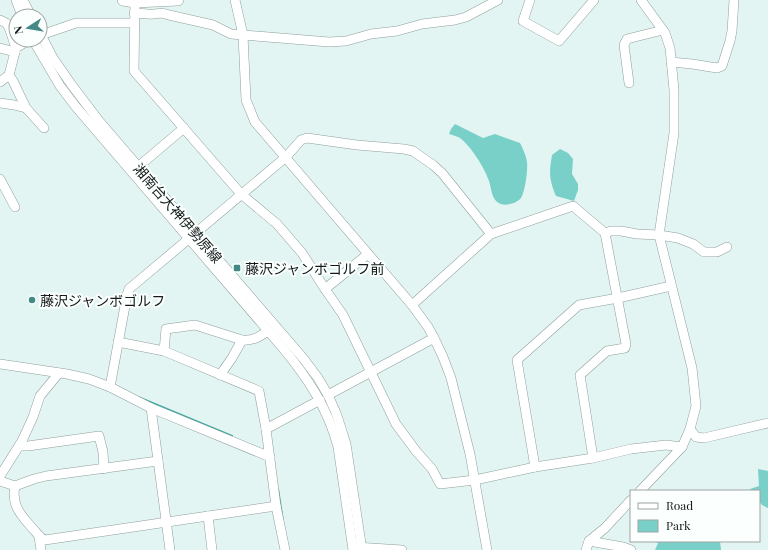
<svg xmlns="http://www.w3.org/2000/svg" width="768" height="550" viewBox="0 0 768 550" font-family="'Playfair Display','Noto Sans JP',serif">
<rect width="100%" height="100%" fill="#e3f5f3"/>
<!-- green -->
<g fill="#79d0c8">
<path d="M 455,124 L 483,138 L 495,134 L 520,143 C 523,149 526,155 527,162 C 528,170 525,192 521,198 C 517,203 507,206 501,204 C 491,200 492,190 489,181 C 485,169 471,146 460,138 C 457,136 452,135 449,134 L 451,129 Z"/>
<path d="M 560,149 L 568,153 L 573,159 L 572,174 L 578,184 L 578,190 L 574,201 L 556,196 C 549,179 549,173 552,155 Z"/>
<path d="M 758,469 L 768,471 L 768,508 C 758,504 759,501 759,491 L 752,491 L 750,489 L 759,486 Z"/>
<path d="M 653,541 L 720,541 L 721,550 L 655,550 L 658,543 Z"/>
</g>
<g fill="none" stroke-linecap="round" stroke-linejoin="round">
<!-- stream -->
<g stroke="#43aba3" stroke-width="2">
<path d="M 138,397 L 232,436"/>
<path d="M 278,489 L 283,521"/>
</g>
<!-- minor casing -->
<g stroke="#8e9f9d" stroke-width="10">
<g id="minor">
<path d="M 16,0 L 22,16"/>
<path d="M 23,0 L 31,16"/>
<path d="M 235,0 L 243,35 L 246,100 L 255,122 L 412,305 L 428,327 L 434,338 L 443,357 L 451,378 L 470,454 L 487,550"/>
<path d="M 530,0 L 523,21 L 559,41 L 594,0"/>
<path d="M 135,2 L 134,71 L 241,194 L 277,224 L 302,253 L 325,289 L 343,315 L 396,424 L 416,451 L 432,469 L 440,484 L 475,480 L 535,467 L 593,458 L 631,449 L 666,445 L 682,447"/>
<path d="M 134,13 C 139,13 144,14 148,14 C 158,15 159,11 169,15 L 213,25 L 231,34 L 329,42 L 346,41 L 371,34 L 397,31 L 422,24 L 455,20 L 466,17 L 498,0"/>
<path d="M 0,20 L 6,23 L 9,27 L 16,48"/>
<path d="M 40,33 L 53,58 L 71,84 L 99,121 L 303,358 L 318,378 L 328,395 L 336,413 L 341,428 L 346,444 L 362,550"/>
<path d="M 41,35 L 76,23 L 134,23"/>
<path d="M 33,40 L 60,86 L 76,107 L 282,347 C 307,377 328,408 338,447 L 353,550"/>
<path d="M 0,48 L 15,52"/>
<path d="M 671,62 L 692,64 L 717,68 L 722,66 L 730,41 L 732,31 L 734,0"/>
<path d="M 9,75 L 13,81 L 26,108 L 44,128"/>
<path d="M 0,82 L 9,75 L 16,48 L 29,40"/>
<path d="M 629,83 L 624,45 L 627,39 L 663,30"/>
<path d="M 0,103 L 14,105 L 26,108"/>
<path d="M 139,166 L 184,128"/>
<path d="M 0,179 L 15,207"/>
<path d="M 605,233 L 611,231 L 621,231 L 637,234 L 659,235 L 678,238 L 693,244 L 704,252 L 717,252 L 727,247"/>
<path d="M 325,289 L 368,254"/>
<path d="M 412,305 L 491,234 L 573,206 L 605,233 L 626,344 L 625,348 L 607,351 L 580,375 L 593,458"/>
<path d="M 118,342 L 164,351 L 259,391 L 266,429 L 276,506 L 285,550"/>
<path d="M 164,351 L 166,329 L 195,325 L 242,340 C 253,341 259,337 268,331"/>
<path d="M 0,364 L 67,374 L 89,379 L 110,387 L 151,408 L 270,457"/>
<path d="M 220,375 L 232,358 L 242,340"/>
<path d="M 110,387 L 127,295 L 129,289 L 286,157 L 301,140 L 307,138 L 357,145 L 404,149 L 413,151 L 433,165 L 442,173 L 491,234"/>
<path d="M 328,395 L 434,338"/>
<path d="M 151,408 L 170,550"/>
<path d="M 266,429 L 320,400"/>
<path d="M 690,429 L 696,437 L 704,438 L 768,423"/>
<path d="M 20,446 L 28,446 L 99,436 L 103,452 L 104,469"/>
<path d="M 535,467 L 517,360 L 579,305 L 618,298 L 671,286"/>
<path d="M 0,476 L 22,441 L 33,417 L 40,396 L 59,373"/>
<path d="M 0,481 L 15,486 L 34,479 L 46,476 L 158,461"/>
<path d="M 15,486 C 11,506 21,515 33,529 C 37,533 40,538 45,540 L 276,506"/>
<path d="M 640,491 L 682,447 L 690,429 L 696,406 L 692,368 L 659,235 L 674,133 L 674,90 L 670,48 L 665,33 L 641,0"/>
<path d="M 208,516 L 212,550"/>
<path d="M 39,537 L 41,550"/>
<path d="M 589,541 L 623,547 L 631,550"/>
<path d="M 356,547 L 402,550"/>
<path d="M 586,550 L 589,541 L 605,528 L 631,500"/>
</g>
</g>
<!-- major casing -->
<g stroke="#8e9f9d" stroke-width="12">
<path id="major" d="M 123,0 L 135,2 L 178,0"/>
</g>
<!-- minor -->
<use href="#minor" stroke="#fff" stroke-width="9"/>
<!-- major -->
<use href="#major" stroke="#fff" stroke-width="11"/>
</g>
<!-- markers -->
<g fill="#438a84" stroke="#fbfffe" stroke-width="1.5">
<rect x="233" y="264" width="8" height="8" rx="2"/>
<circle cx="32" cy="300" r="4"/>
</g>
<g text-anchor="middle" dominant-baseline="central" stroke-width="4" stroke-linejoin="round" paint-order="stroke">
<!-- street labels -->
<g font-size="14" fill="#141a1a" stroke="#fbfffe">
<text transform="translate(178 213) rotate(49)">湘南台大神伊勢原線</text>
</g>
<!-- poi labels -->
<g font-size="14" fill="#141a1a" stroke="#fbfffe" text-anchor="start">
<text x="245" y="268">藤沢ジャンボゴルフ前</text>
<text x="40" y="300">藤沢ジャンボゴルフ</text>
</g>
</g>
<!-- legend -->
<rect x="630" y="490" width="130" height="52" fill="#fbfffe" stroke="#9fa3a3"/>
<rect x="638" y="503" width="20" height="6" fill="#ffffff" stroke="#9fa3a3"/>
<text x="666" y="510" font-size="12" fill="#141a1a">Road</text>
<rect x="638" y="520" width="20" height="12" fill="#79d0c8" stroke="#9fa3a3"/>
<text x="666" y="530" font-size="12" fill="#141a1a">Park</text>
<!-- north arrow -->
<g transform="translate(28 28) rotate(258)"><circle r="19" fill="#fbfffe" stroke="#9fa3a3"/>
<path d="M0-3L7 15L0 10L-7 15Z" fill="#438a84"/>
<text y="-6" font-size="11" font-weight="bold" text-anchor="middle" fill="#141a1a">N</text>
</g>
</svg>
